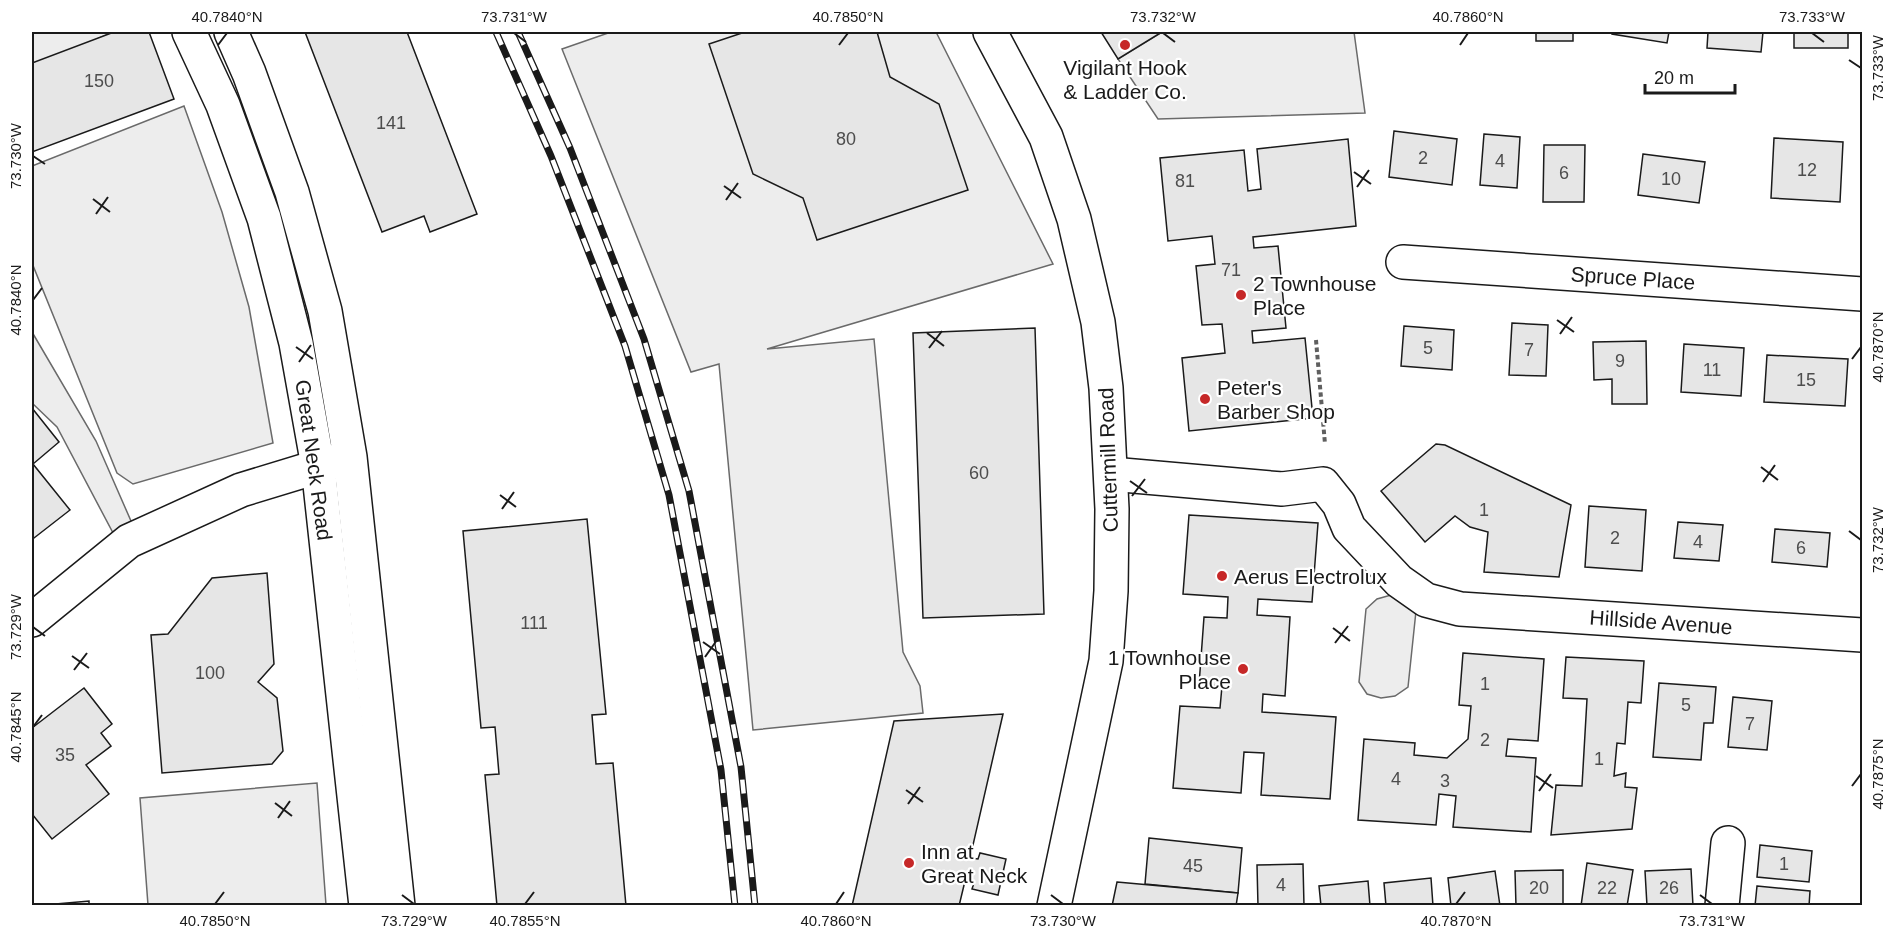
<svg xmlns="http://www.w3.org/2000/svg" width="1894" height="937" viewBox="0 0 1894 937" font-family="Helvetica,sans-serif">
<rect width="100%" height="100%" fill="#fff"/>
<!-- built -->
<g fill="#ededed" stroke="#6a6a6a" stroke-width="1.5">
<path d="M 32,32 L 113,32 L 32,68 Z"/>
<path d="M 611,32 L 936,32 L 1053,264 L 767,349 L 874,339 L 903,652 L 920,686 L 923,713 L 753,730 L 719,364 L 691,372 L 562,49 Z"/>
<path d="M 1162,32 L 1354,32 L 1365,113 L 1158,119 L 1118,59 Z"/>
<path d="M 184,106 L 222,212 L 249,307 L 273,443 L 133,484 L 117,473 L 32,263 L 32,166 Z"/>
<path d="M 32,332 L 96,441 L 138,537 L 121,548 L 57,427 L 32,403 Z"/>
<path d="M 1391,595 L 1416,611 L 1408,687 L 1395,696 L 1381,698 L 1367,694 L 1359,682 L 1366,609 L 1377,599 Z"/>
<path d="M 317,783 L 326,905 L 148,905 L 140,798 Z"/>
</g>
<!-- building -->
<g fill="#e6e6e6" stroke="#1a1a1a" stroke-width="1.5">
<path d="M 114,32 L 149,32 L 174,99 L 32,152 L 32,63 Z"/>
<path d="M 305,32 L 407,32 L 477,214 L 430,232 L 424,216 L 382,232 Z"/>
<path d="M 745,32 L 877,32 L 890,77 L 939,104 L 968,190 L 817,240 L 803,198 L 753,174 L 709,44 Z"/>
<path d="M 1101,32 L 1162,32 L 1118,59 Z"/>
<rect x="1536" y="32" width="37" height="9"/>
<path d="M 1612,32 L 1669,32 L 1667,43 L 1612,34 Z"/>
<path d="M 1708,32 L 1763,32 L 1761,52 L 1707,48 Z"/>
<rect x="1794" y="32" width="54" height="16"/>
<path d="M 1394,131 L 1457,139 L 1452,185 L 1389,177 Z"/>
<path d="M 1484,134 L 1520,137 L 1517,188 L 1480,185 Z"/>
<path d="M 1774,138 L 1843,142 L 1840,202 L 1771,198 Z"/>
<path d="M 1348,139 L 1356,226 L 1253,237 L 1254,248 L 1278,246 L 1286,328 L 1252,331 L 1253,343 L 1305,338 L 1313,418 L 1189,431 L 1182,358 L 1225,353 L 1222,324 L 1202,325 L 1196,266 L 1215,264 L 1212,236 L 1168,241 L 1160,158 L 1244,150 L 1248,191 L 1261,189 L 1257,149 Z"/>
<path d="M 1544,145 L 1585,145 L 1584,202 L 1543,202 Z"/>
<path d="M 1643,154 L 1705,162 L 1699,203 L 1638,195 Z"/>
<path d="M 1512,323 L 1548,325 L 1546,376 L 1509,375 Z"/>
<path d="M 1404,326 L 1454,330 L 1452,370 L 1401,366 Z"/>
<path d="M 1035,328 L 1044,614 L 923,618 L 913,333 Z"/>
<path d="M 1646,341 L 1647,404 L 1612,404 L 1612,379 L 1594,380 L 1593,342 Z"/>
<path d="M 1684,344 L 1744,348 L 1741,396 L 1681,392 Z"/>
<path d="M 1767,355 L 1848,359 L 1845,406 L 1764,402 Z"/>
<path d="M 32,408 L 59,442 L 33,464 L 70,510 L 34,538 L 32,535 Z"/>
<path d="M 1436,444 L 1445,445 L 1571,505 L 1559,577 L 1484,572 L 1488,532 L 1470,527 L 1455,516 L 1425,542 L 1381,491 Z"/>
<path d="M 1589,506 L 1646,510 L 1642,571 L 1585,567 Z"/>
<path d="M 1189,515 L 1318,523 L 1312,602 L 1258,599 L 1257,615 L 1290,617 L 1285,696 L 1263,694 L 1262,712 L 1336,717 L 1330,799 L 1261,795 L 1264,753 L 1244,752 L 1241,793 L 1173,788 L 1180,706 L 1220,708 L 1222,686 L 1199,685 L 1204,617 L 1227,618 L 1228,597 L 1183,594 Z"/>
<path d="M 587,519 L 606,714 L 592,715 L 596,764 L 613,763 L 626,906 L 497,906 L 485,775 L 499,774 L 495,727 L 481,728 L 463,531 Z"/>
<path d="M 1678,522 L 1723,525 L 1719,561 L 1674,558 Z"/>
<path d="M 1775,529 L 1830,533 L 1827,567 L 1772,562 Z"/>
<path d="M 267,573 L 274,664 L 258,682 L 277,698 L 283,751 L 272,764 L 162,773 L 151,635 L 168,634 L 212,578 Z"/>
<path d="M 1463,653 L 1544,659 L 1538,741 L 1508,739 L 1506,756 L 1536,758 L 1531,832 L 1453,827 L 1456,796 L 1439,794 L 1436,825 L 1358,820 L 1364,739 L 1415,743 L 1414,755 L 1447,758 L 1468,739 L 1471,706 L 1459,705 Z"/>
<path d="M 1566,657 L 1644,661 L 1641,703 L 1628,702 L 1625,744 L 1617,743 L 1614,776 L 1626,773 L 1625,787 L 1637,788 L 1632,829 L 1551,835 L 1556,785 L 1582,786 L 1587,699 L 1563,698 Z"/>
<path d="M 1659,683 L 1716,687 L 1713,723 L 1704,723 L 1701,760 L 1653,757 Z"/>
<path d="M 84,688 L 112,724 L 101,733 L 111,746 L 86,765 L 109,794 L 52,839 L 32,814 L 32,728 Z"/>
<path d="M 1733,697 L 1772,701 L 1767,750 L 1728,747 Z"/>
<path d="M 1003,714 L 970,858 L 978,859 L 980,853 L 1006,859 L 998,895 L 972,889 L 974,883 L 965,881 L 959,906 L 852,906 L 894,721 Z"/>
<path d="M 1149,838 L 1242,848 L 1238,893 L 1145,884 Z"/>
<path d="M 1760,845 L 1812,851 L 1809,882 L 1757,877 Z"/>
<path d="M 1587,863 L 1633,870 L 1627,906 L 1581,906 Z"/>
<path d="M 1303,864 L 1304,906 L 1258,906 L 1257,865 Z"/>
<path d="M 1691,869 L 1693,906 L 1647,906 L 1645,871 Z"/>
<path d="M 1563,870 L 1563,906 L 1516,906 L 1515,871 Z"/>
<path d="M 1495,871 L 1500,906 L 1451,906 L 1448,878 Z"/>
<path d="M 1431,878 L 1433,906 L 1386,906 L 1384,883 Z"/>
<path d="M 1368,881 L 1370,906 L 1321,906 L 1319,886 Z"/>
<path d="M 1117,882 L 1238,893 L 1236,906 L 1112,906 Z"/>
<path d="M 1757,886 L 1810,891 L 1809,906 L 1755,906 Z"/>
<path d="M 89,901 L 89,906 L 56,906 L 56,904 Z"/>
</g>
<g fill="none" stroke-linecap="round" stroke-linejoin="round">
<!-- minor casing -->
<g stroke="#1a1a1a" stroke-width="36">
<g id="minor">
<path d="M 1403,262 L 1862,294"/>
<path d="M 1111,474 L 1282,489 L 1323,484 L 1339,504 L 1349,528 L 1399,581 L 1426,600 L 1460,609 L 1862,635"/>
<path d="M 32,620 L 129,541 L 241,490 L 346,458"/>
<path d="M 1722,906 L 1728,843"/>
</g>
</g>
<!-- major casing -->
<g stroke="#1a1a1a" stroke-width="36">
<g id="major">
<path d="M 189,32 L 223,105 L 264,218 L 296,343 L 318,466 L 366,906"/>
<path d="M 231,32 L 249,73 L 292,192 L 325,311 L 350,457 L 398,906"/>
<path d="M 990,32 L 1046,137 L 1074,219 L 1098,322 L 1106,388 L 1112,509 L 1111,591 L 1106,661 L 1054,906"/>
</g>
</g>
<!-- path -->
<path stroke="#5f5f5f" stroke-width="4" stroke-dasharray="4.5 3" stroke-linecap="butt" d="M 1316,340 L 1325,444"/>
<!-- minor -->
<use href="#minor" stroke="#fff" stroke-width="33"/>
<!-- major -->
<use href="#major" stroke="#fff" stroke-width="33"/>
<!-- rail casing -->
<g stroke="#1a1a1a" stroke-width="7">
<g id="rail">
<path d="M 496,32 L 551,156 L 625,346 L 669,495 L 721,770 L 735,906"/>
<path d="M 518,32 L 570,148 L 644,339 L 689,491 L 741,767 L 755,906"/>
</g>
</g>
<!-- rail -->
<use href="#rail" stroke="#fff" stroke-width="4.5" stroke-dasharray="14" stroke-linecap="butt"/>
</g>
<!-- ticks -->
<path fill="none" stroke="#1a1a1a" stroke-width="2" d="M 514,33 L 526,42M 1163,33 L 1175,42M 1812,33 L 1824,42M 218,45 L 227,33M 839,45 L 848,33M 1460,45 L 1468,33M 1849,60 L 1861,68M 33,156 L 45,164M 1354,172 L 1371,184M 724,186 L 741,198M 1357,187 L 1369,170M 93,199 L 110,212M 726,200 L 738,183M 96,214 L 108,197M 33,300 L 42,288M 1557,320 L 1574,332M 927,333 L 944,346M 1560,334 L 1572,317M 296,347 L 313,359M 929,348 L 942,331M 1852,359 L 1861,347M 299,362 L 311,345M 1761,467 L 1778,480M 1130,481 L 1147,493M 1763,482 L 1775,465M 500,495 L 516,507M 1132,496 L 1145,479M 502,509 L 514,492M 1849,531 L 1861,540M 33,627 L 45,636M 1333,628 L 1350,641M 703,642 L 720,654M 1335,643 L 1348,626M 72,656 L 89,668M 705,657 L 717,640M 74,670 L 87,653M 33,727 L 42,715M 1536,776 L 1553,788M 1852,786 L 1861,774M 906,790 L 923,802M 1539,791 L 1551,774M 275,803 L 292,816M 908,804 L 920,787M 278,818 L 290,801M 402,895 L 414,904M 1051,895 L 1063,904M 1700,895 L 1712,904M 215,904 L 224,892M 525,904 L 534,892M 836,904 L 844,892M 1456,904 L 1465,892"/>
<!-- markers -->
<g fill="#c62828" stroke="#fff" stroke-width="2">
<circle cx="1125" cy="45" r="6"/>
<circle cx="1241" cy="295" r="6"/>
<circle cx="1205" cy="399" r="6"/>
<circle cx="1222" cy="576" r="6"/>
<circle cx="1243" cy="669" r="6"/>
<circle cx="909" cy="863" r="6"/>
</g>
<g text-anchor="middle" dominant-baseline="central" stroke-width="4.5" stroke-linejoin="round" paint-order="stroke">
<!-- number labels -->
<g font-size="18" fill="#4d4d4d">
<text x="99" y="81">150</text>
<text x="391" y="123">141</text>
<text x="846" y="139">80</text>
<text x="1423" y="158">2</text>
<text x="1500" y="161">4</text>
<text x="1807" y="170">12</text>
<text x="1564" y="173">6</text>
<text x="1671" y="179">10</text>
<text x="1185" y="181">81</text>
<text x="1231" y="270">71</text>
<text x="1428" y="348">5</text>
<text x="1529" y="350">7</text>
<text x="1620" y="361">9</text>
<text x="1712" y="370">11</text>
<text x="1806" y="380">15</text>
<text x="979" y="473">60</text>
<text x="1484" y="510">1</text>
<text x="1615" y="538">2</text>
<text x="1698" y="542">4</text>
<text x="1801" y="548">6</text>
<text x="534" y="623">111</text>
<text x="210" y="673">100</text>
<text x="1485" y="684">1</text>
<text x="1686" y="705">5</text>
<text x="1750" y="724">7</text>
<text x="1485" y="740">2</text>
<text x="65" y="755">35</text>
<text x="1599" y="759">1</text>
<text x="1396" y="779">4</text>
<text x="1445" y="781">3</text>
<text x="1784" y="864">1</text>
<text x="1193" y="866">45</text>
<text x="1281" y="885">4</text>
<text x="1539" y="888">20</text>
<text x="1607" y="888">22</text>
<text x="1669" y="888">26</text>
</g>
<!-- poi labels -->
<g font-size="21" fill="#1a1a1a" stroke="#fff" text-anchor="start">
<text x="1125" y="67" text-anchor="middle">Vigilant Hook<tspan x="1125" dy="24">&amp; Ladder Co.</tspan></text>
<text x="1253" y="283">2 Townhouse<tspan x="1253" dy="24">Place</tspan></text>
<text x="1217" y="387">Peter's<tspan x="1217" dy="24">Barber Shop</tspan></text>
<text x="1234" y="576">Aerus Electrolux</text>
<text x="1231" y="657" text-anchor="end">1 Townhouse<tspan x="1231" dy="24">Place</tspan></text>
<text x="921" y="851">Inn at<tspan x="921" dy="24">Great Neck</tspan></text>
</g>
<!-- street labels -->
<g font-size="21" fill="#1a1a1a" stroke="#fff">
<text transform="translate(1633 278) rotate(4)">Spruce Place</text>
<text transform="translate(314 460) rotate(82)">Great Neck Road</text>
<text transform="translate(1108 460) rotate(-92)">Cuttermill Road</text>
<text transform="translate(1661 622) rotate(4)">Hillside Avenue</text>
</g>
</g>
<!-- border -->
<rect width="1894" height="937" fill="none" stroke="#ffffff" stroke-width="66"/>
<!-- scale -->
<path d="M1645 84v9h90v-9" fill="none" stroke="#1a1a1a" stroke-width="3"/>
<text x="1654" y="84" font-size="18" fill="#1a1a1a" stroke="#ffffff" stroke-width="4.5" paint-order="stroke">20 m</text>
<rect x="33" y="33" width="1828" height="871" fill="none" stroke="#1a1a1a" stroke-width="2"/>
<g font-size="15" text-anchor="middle" fill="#1a1a1a">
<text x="227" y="22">40.7840°N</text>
<text x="514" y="22">73.731°W</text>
<text x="848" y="22">40.7850°N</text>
<text x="1163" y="22">73.732°W</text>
<text x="1468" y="22">40.7860°N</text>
<text x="1812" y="22">73.733°W</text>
<text transform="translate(1878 68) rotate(-90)" y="5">73.733°W</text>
<text transform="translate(16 156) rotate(-90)" y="5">73.730°W</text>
<text transform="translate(16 300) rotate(-90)" y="5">40.7840°N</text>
<text transform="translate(1878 347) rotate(-90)" y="5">40.7870°N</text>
<text transform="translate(1878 540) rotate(-90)" y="5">73.732°W</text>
<text transform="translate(16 627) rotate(-90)" y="5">73.729°W</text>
<text transform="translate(16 727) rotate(-90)" y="5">40.7845°N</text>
<text transform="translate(1878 774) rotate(-90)" y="5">40.7875°N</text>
<text x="215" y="926">40.7850°N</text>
<text x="414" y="926">73.729°W</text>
<text x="525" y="926">40.7855°N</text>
<text x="836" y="926">40.7860°N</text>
<text x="1063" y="926">73.730°W</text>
<text x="1456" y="926">40.7870°N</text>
<text x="1712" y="926">73.731°W</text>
</g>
</svg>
